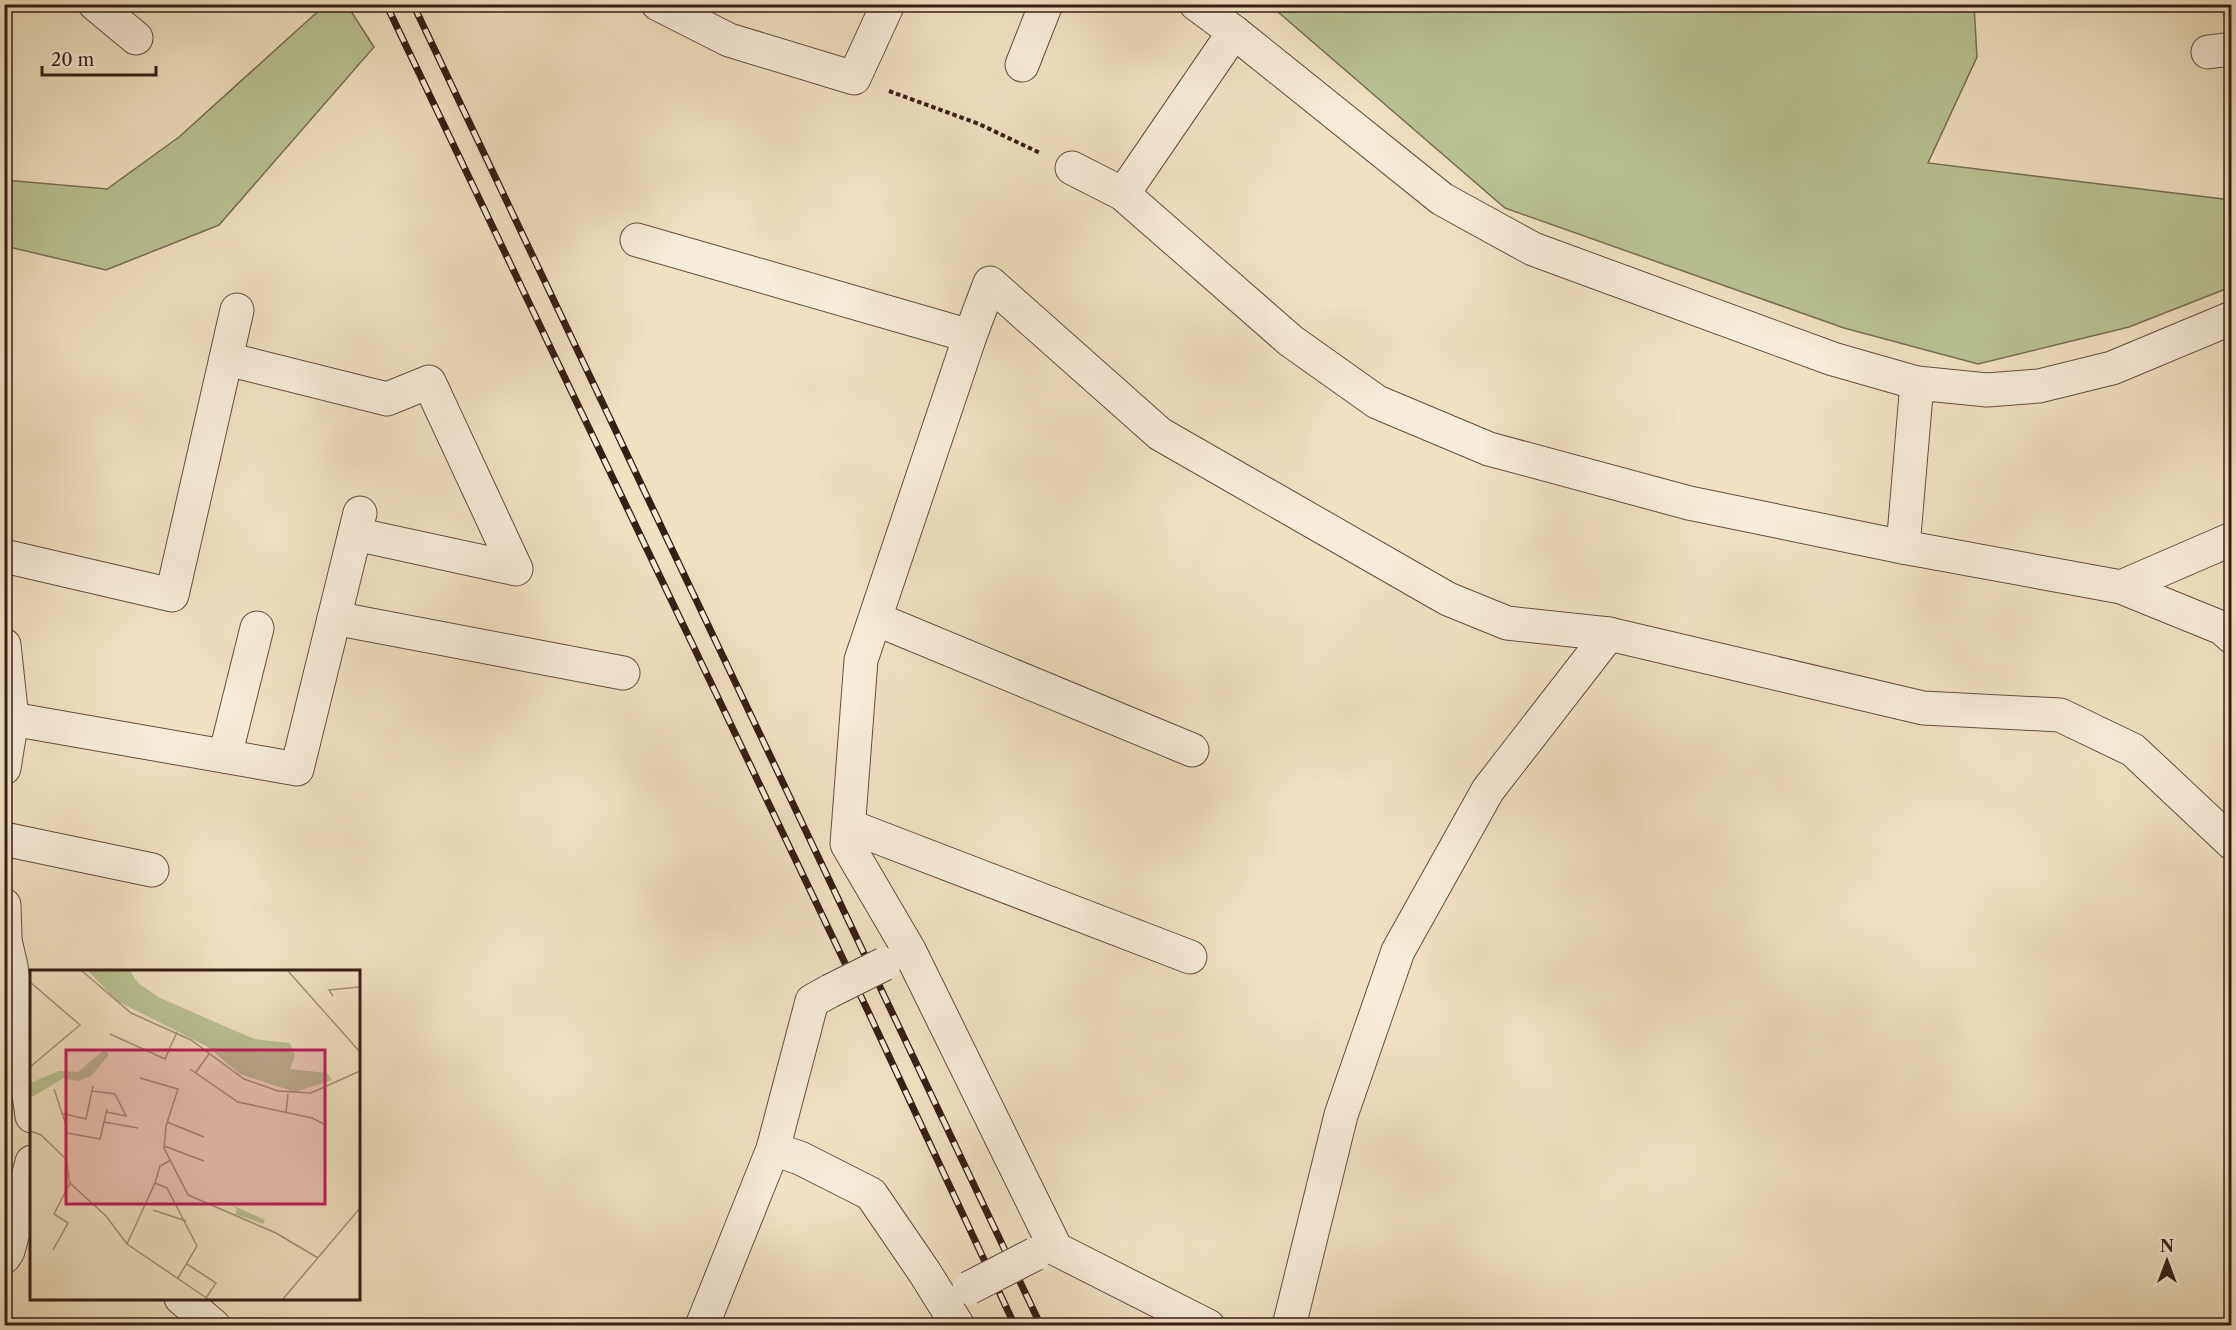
<svg xmlns="http://www.w3.org/2000/svg" width="2236" height="1330" viewBox="0 0 2236 1330" font-family="'Libre Caslon Text',serif">
<rect width="100%" height="100%" fill="#f1e1c1"/>
<filter id="stains"><feTurbulence type="fractalNoise" baseFrequency=".00333" numOctaves="4"/><feColorMatrix values="0 0 0 0 .2 0 0 0 0 .09 0 0 0 0 .02 0 0 0 .5 -.17"/></filter>
<radialGradient id="worn" r=".72"><stop offset=".6" stop-color="#630" stop-opacity="0"/><stop offset="1" stop-color="#630" stop-opacity=".3"/></radialGradient>
<!-- green -->
<g fill="#b9c394" stroke="#787054" stroke-width="1.5">
<path d="M 325,5 L 347,5 L 374,47 L 219,225 L 106,270 L 5,246 L 5,180 L 107,189 L 179,137 Z"/>
<path d="M 1270,5 L 1974,5 L 1977,57 L 1928,163 L 2231,200 L 2231,287 L 2129,327 L 1978,364 L 1844,328 L 1505,208 Z"/>
</g>
<g fill="none" stroke-linecap="round" stroke-linejoin="round">
<!-- minor casing -->
<g stroke="#654f3f" stroke-width="35">
<g id="minor">
<path d="M 95,4 L 136,38"/>
<path d="M 658,4 L 729,40 L 854,78 L 888,4"/>
<path d="M 1196,4 L 1234,32 L 1442,199 L 1533,249 L 1833,359 L 1917,383 L 1987,390 L 2039,386 L 2112,368 L 2232,318"/>
<path d="M 2208,52 L 2232,49"/>
<path d="M 1022,65 L 1046,4"/>
<path d="M 1072,168 L 1123,194 L 1291,341 L 1377,402 L 1489,449 L 1689,503 L 1903,547 L 2121,587 L 2222,628 L 2232,637"/>
<path d="M 1123,194 L 1234,32"/>
<path d="M 637,240 L 970,336"/>
<path d="M 227,359 L 387,399 L 429,382 L 516,569 L 355,534"/>
<path d="M 1903,547 L 1917,383"/>
<path d="M 4,556 L 172,595 L 237,310"/>
<path d="M 2121,587 L 2232,539"/>
<path d="M 334,618 L 623,673"/>
<path d="M 876,619 L 1192,750"/>
<path d="M 4,645 L 12,719 L 4,768"/>
<path d="M 12,719 L 297,769 L 360,513"/>
<path d="M 225,756 L 257,628"/>
<path d="M 849,826 L 1190,957"/>
<path d="M 4,839 L 152,870"/>
<path d="M 4,905 L 5,937"/>
<path d="M 4,936 L 11,966 L 32,1116"/>
<path d="M 773,1149 L 812,1001 L 830,991"/>
<path d="M 4,1257 L 8,1251 L 32,1162"/>
<path d="M 181,1298 L 214,1326"/>
<path d="M 702,1326 L 773,1149 L 800,1158 L 871,1194 L 925,1273 L 958,1326"/>
<path d="M 1208,1326 L 1056,1249 L 909,950 L 847,844 L 861,660 L 970,336 L 990,283 L 1160,434 L 1448,599 L 1507,623 L 1609,634 L 1923,708 L 2060,715 L 2133,750 L 2232,843"/>
<path d="M 1289,1326 L 1341,1115 L 1398,951 L 1488,790 L 1609,634"/>
</g>
</g>
<!-- path -->
<path stroke="#361e14" stroke-width="4" stroke-dasharray="4.5 3" stroke-linecap="butt" d="M 889,91 L 979,124 L 1040,153"/>
<!-- minor -->
<use href="#minor" stroke="#f6ecd7" stroke-width="33"/>
<!-- rail casing -->
<g stroke="#361e14" stroke-width="7">
<g id="rail">
<path d="M 386,4 L 866,1007 L 1015,1326"/>
<path d="M 413,4 L 1041,1326"/>
</g>
</g>
<!-- rail -->
<use href="#rail" stroke="#f6ecd7" stroke-width="4.5" stroke-dasharray="14" stroke-linecap="butt"/>
<!-- minor-bridge casing -->
<g stroke="#654f3f" stroke-width="35" stroke-linecap="butt">
<g id="minor-bridge">
<path d="M 830,991 L 884,964"/>
<path d="M 969,1288 L 1035,1254"/>
</g>
</g>
<!-- minor-bridge -->
<use href="#minor-bridge" stroke="#f6ecd7" stroke-width="33"/>
</g>
<!-- overview -->
<g transform="translate(30 970)">
<rect width="330" height="330" fill="#f1e1c1"/>
<path d="M 58,1 L 100,1 L 108,13 L 130,28 L 224,69 L 260,73 L 265,86 L 260,99 L 297,103 L 302,110 L 265,122 L 210,104 L 178,77 L 87,31 ZM 75,79 L 79,85 L 61,106 L 48,111 L 34,108 L 0,128 L 0,113 L 29,101 L 48,102 ZM 200,234 L 235,250 L 233,254 L 205,244 L 207,239 Z" fill="#b9c394"/>
<path fill="none" stroke="#a6937c" stroke-width="1.5" d="M 52,1 L 101,43 L 161,70 L 214,109 L 248,121 L 281,123 L 330,101M 258,1 L 330,82M 0,12 L 50,55 L 0,97M 303,26 L 299,20 L 330,17M 80,64 L 135,89 L 147,62M 160,99 L 208,132 L 282,148 L 296,155M 166,102 L 179,84M 110,108 L 148,119 L 136,156 L 134,178 L 158,225 L 246,263 L 288,288M 24,119 L 36,155 L 36,189M 62,121 L 85,124 L 96,146 L 77,142M 31,143 L 56,149 L 63,116M 256,143 L 258,124M 74,152 L 108,158M 137,152 L 174,167M 0,161 L 11,165 L 36,189 L 40,213 L 76,246 L 97,274 L 178,329M 37,163 L 70,169 L 77,139M 134,176 L 174,191M 125,213 L 130,196 L 141,190M 123,240 L 156,251M 97,274 L 125,213 L 137,218 L 167,276 L 148,308M 23,280 L 38,253 L 24,244 L 40,213M 157,294 L 186,313 L 176,328M 253,329 L 330,238"/>
<path fill="#c2185b" fill-opacity="0.15" stroke="#c2185b" stroke-width="3" d="M 36,80 L 295,80 L 295,234 L 36,234 Z"/>
<rect width="330" height="330" fill="none" stroke="#361e14" stroke-width="3"/>
</g>
<!-- margin -->
<rect width="2236" height="1330" fill="none" stroke="#f1e1c1" stroke-width="24"/>
<rect x="6" y="6" width="2224" height="1318" fill="none" stroke="#361e14" stroke-width="3"/>
<rect x="12" y="12" width="2212" height="1306" fill="none" stroke="#361e14" stroke-width="1.5"/>
<!-- north arrow -->
<g transform="translate(2167 1261)" stroke="#f6ecd7" stroke-width="4.5" paint-order="stroke">
<path d="M0-4.5L10 22L0 15L-10 22Z" fill="#361e14"/>
<text y="-9" font-size="16" font-weight="bold" text-anchor="middle" fill="#361e14">N</text>
</g>
<!-- scale -->
<path d="M42 66v9h114v-9" fill="none" stroke="#361e14" stroke-width="3"/>
<text x="51" y="66" font-size="18" fill="#361e14" stroke="#f6ecd7" stroke-width="4.5" paint-order="stroke">20 m</text>
<rect width="100%" height="100%" filter="url(#stains)"/>
<rect width="100%" height="100%" fill="url(#worn)"/>
</svg>
